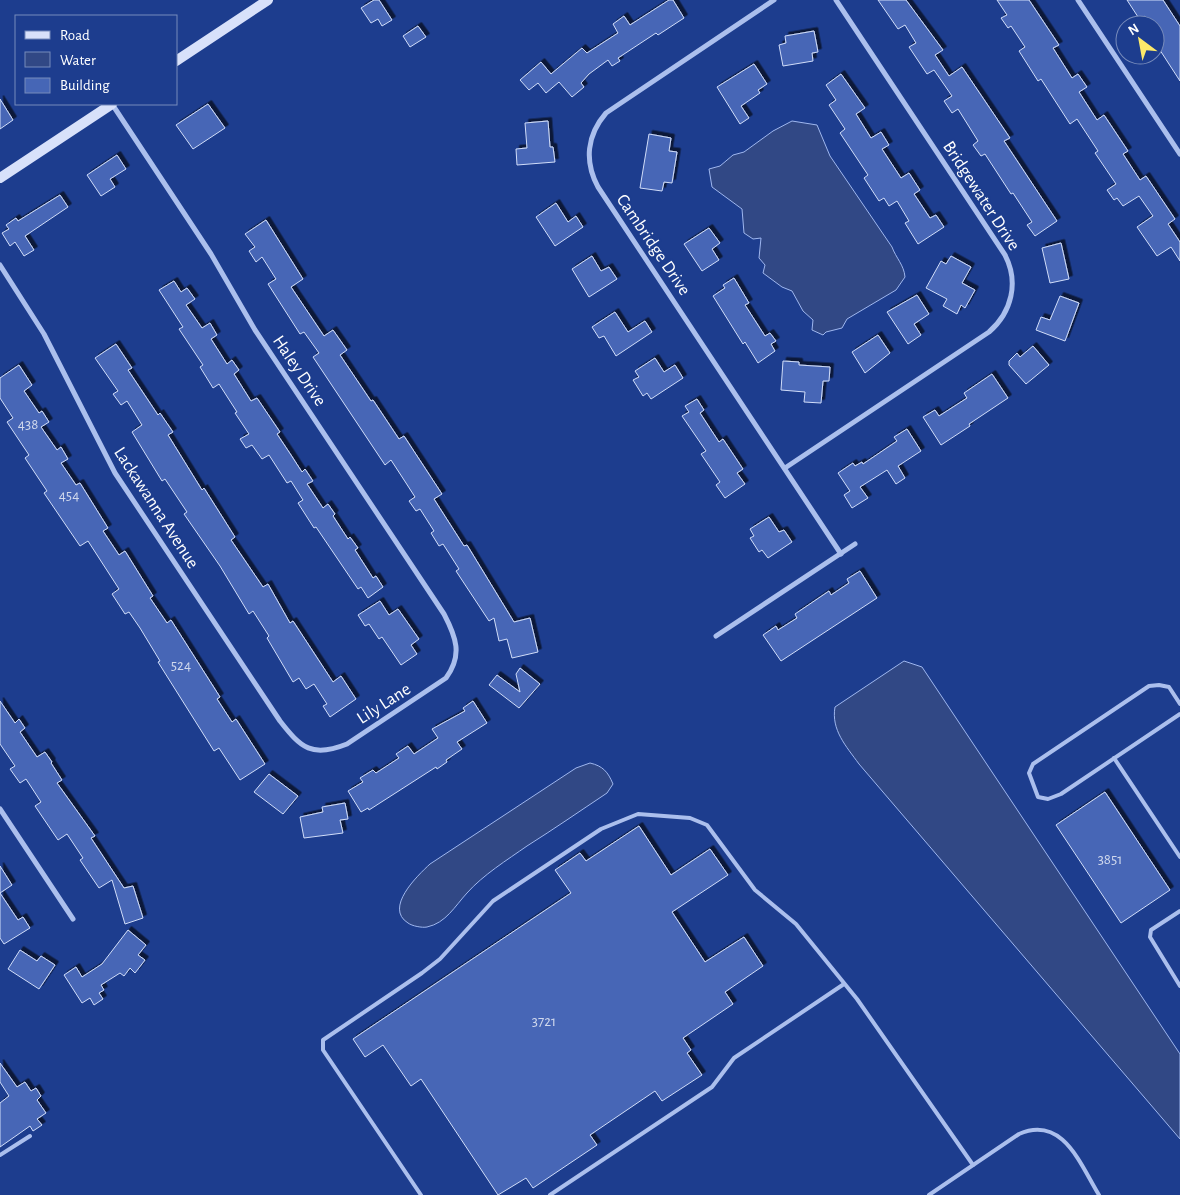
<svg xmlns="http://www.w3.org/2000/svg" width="1180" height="1195" viewBox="0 0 1180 1195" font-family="'Alegreya Sans',sans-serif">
<defs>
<filter id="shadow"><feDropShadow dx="3.5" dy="-3.5" stdDeviation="0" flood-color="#0009"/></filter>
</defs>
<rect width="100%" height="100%" fill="#1d3d8e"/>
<!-- water -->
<g fill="#314885" stroke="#9fb7ef">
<path d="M 792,121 L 817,125 L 830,156 L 892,247 C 896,258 904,265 905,277 L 896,290 L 847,319 L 842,328 L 826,332 L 823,335 L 812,330 L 813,320 L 803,311 L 792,291 L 782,287 L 763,273 L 765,265 L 759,258 L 761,238 L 753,239 L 744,233 L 742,209 L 712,187 L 709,169 L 720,166 L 733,155 L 744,152 L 773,131 Z"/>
<path d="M 904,661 L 922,667 L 1180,1054 L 1180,1139 L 859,764 C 846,746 831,730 835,707 Z"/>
<path d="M 590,763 C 603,766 608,772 613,784 L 607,793 C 580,811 554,829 527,846 C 507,860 483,875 467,893 C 455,906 446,923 427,927 C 422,928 412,926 408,923 C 384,908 417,876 430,864 L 576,768 Z"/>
</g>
<!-- building -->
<g fill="#4666b6" stroke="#d1ddf9" filter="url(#shadow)">
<path d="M 374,0 L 379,0 L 392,20 L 382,26 L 378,19 L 371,23 L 361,8 Z"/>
<path d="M 669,0 L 673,0 L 684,18 L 658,35 L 656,33 L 618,58 L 620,61 L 612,66 L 608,60 L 589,74 L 581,83 L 584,87 L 572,97 L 559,82 L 546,93 L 538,83 L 529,90 L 520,80 L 541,62 L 551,74 L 582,48 L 587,53 L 618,33 L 613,24 L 624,16 L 630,25 Z"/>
<path d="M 878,0 L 906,0 L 943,50 L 935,55 L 949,76 L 962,67 L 1010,138 L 1004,141 L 1057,221 L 1035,236 L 1027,225 L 1032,222 L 1013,193 L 1011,194 L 985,154 L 981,156 L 973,145 L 978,141 L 958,109 L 952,113 L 944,101 L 952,96 L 934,70 L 927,74 L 909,47 L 916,43 L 905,25 L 898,29 Z"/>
<path d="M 997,0 L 1029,0 L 1059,45 L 1053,48 L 1072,78 L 1078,74 L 1087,87 L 1079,92 L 1097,120 L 1104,115 L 1128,151 L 1123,154 L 1140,180 L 1146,176 L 1175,219 L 1168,224 L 1180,242 L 1180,261 L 1171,247 L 1157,256 L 1137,227 L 1153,216 L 1139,196 L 1123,206 L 1117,198 L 1114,200 L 1107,190 L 1116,184 L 1095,153 L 1098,151 L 1077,119 L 1070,124 L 1041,79 L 1038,81 L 1019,51 L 1025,47 L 1011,26 L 1008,28 L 1001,18 L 1007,15 Z"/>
<path d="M 1127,0 L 1163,0 L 1180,26 L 1180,81 L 1156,44 L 1162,40 L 1155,31 L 1155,25 L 1151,25 L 1145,16 L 1140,20 Z"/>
<path d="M 418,26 L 426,37 L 410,47 L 403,36 Z"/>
<path d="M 814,31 L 818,52 L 812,53 L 813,61 L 783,66 L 779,45 L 786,43 L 785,36 Z"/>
<path d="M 754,64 L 767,84 L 758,90 L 760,93 L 741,106 L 749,118 L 740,124 L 717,87 Z"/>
<path d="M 841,74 L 865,108 L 856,114 L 871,138 L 881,132 L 889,145 L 882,149 L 901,178 L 909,173 L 920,190 L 914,194 L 930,218 L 936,215 L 944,227 L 918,244 L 905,223 L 909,221 L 897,201 L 889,206 L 884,198 L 879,201 L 864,178 L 868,175 L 840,133 L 845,129 L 829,105 L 836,100 L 826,85 Z"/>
<path d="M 0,99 L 13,120 L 0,129 Z"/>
<path d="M 208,104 L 225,128 L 193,149 L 176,125 Z"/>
<path d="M 548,121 L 550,147 L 553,147 L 555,162 L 517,165 L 516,149 L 527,148 L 525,123 Z"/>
<path d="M 649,134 L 671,138 L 669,151 L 677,152 L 672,183 L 664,182 L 662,191 L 640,188 Z"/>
<path d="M 117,155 L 126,169 L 110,179 L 115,187 L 101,196 L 87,175 Z"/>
<path d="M 60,195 L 68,207 L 25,236 L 34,250 L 24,256 L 15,242 L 10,246 L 2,233 L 9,229 L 6,225 L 16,218 L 18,221 Z"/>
<path d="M 556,203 L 568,222 L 576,216 L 583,227 L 555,246 L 536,217 Z"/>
<path d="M 266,220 L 303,279 L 291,287 L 324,336 L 333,330 L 347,350 L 340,355 L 371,401 L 373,400 L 399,439 L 404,436 L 442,494 L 434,499 L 464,546 L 467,545 L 514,622 L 530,618 L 538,652 L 512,658 L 507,639 L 499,641 L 494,618 L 489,621 L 456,571 L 459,569 L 443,544 L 439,546 L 431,533 L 434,531 L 420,509 L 416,511 L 409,501 L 415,497 L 406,483 L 391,460 L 385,465 L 313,357 L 319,353 L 304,332 L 300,334 L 268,284 L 276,279 L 262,257 L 256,262 L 249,251 L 255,247 L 245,234 Z"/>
<path d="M 709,228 L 720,243 L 712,249 L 719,260 L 702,271 L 684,244 Z"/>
<path d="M 1061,243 L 1069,279 L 1050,283 L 1042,248 Z"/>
<path d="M 592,256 L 601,271 L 609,267 L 617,279 L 589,297 L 572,269 Z"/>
<path d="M 951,256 L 971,267 L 962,283 L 975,290 L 965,308 L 961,305 L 957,314 L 943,306 L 947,299 L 926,288 L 941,261 L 946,264 Z"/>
<path d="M 734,278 L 749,303 L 745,305 L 765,336 L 770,333 L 776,341 L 771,344 L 775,351 L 758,363 L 745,342 L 743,344 L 713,296 L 725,288 L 723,285 Z"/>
<path d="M 174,281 L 181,292 L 187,288 L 195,299 L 186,305 L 202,328 L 210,323 L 217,335 L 211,339 L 227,364 L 232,360 L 239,370 L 234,374 L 251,401 L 257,398 L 280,432 L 277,434 L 291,455 L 302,472 L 305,469 L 313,481 L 307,484 L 323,508 L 328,504 L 335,514 L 333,516 L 348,539 L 350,537 L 358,548 L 355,550 L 373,578 L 376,576 L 383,587 L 368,598 L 361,587 L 358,589 L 316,527 L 314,528 L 298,503 L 303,500 L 291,481 L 287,483 L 269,455 L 262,459 L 252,445 L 246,448 L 240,439 L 249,434 L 235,413 L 237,412 L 219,384 L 213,388 L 200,367 L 203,365 L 179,329 L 183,327 L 159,290 Z"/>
<path d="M 917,295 L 929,314 L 914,324 L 921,335 L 908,344 L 887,312 Z"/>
<path d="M 1060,296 L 1079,303 L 1065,341 L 1036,330 L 1041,317 L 1050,320 Z"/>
<path d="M 615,312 L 628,332 L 645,321 L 652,332 L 616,356 L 604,336 L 599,338 L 592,327 Z"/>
<path d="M 878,335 L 890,353 L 865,373 L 852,352 Z"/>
<path d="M 116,344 L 132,368 L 128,370 L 158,415 L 160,413 L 173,432 L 168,435 L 202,490 L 204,488 L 235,537 L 231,540 L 263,587 L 268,584 L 290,623 L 293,621 L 333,682 L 341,676 L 356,699 L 330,717 L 323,706 L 327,704 L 314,684 L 306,689 L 299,678 L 293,682 L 267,638 L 269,636 L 253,611 L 249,614 L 220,566 L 184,514 L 187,512 L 165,479 L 162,481 L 132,432 L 142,425 L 127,401 L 121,405 L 113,394 L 118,391 L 95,358 Z"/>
<path d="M 1033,346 L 1049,365 L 1026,384 L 1009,365 L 1009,361 L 1017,353 L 1020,357 Z"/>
<path d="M 655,358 L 664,372 L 675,365 L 683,378 L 651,399 L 647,393 L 643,396 L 633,380 L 639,377 L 635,371 Z"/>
<path d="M 783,361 L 799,362 L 799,365 L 830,367 L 829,381 L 823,381 L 821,403 L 804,402 L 805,392 L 781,390 Z"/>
<path d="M 19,365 L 32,385 L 24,391 L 39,413 L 42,411 L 49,422 L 41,427 L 57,450 L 61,447 L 68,459 L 61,463 L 76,485 L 80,483 L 108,528 L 103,531 L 119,555 L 125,551 L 153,596 L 150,598 L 167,623 L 171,620 L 220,697 L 217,699 L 232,722 L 236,719 L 265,764 L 240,780 L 219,748 L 214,751 L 158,662 L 160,661 L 140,628 L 129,612 L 125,614 L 112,594 L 119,589 L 88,541 L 80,546 L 44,493 L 47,491 L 25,458 L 29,455 L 7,422 L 13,418 L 0,398 L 0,378 Z"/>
<path d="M 992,374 L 1008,398 L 969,424 L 970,426 L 941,445 L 923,417 L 935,410 L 939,416 L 967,398 L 964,393 Z"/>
<path d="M 697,399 L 704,410 L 700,413 L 719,442 L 723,439 L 743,469 L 737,473 L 745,484 L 725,498 L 716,485 L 720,482 L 701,454 L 706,451 L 682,416 L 689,412 L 685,406 Z"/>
<path d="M 907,429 L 921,451 L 898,466 L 905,478 L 896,484 L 887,470 L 860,487 L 868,498 L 852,508 L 844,495 L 850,491 L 838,473 L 853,463 L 855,466 L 862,462 L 863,464 L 897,441 L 894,437 Z"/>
<path d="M 769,517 L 779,532 L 784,530 L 792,542 L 768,558 L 762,550 L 759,552 L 750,538 L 754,536 L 750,529 Z"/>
<path d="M 860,571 L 877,598 L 781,661 L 763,635 L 776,626 L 778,630 L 797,618 L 795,614 L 829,591 L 831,595 L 849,583 L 847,579 Z"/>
<path d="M 380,601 L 389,615 L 398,609 L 419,639 L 411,645 L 417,654 L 401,665 L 382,637 L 379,639 L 369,624 L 365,626 L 358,615 Z"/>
<path d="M 520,668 L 540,684 L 519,708 L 489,685 L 497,675 L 520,692 L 516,674 Z"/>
<path d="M 0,701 L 15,723 L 19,719 L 25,728 L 20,732 L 37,757 L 45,752 L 52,762 L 51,763 L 62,780 L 57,783 L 95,836 L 91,838 L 124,888 L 133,886 L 143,918 L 125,924 L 112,880 L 99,888 L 80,860 L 83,858 L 67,834 L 58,840 L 35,806 L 41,802 L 26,779 L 20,783 L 10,769 L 15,766 L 0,744 Z"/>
<path d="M 473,701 L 487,723 L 457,742 L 462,749 L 446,760 L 447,762 L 437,769 L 436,767 L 369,810 L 368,808 L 361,812 L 348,791 L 363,782 L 360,778 L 373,770 L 376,773 L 399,758 L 396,754 L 408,746 L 414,754 L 438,738 L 432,729 L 465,711 L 463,708 Z"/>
<path d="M 269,774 L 298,796 L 283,814 L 254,792 Z"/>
<path d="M 1105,792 L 1170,890 L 1121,923 L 1056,825 Z"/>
<path d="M 345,803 L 348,819 L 340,820 L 343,833 L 304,838 L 300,817 L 323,812 L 322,807 Z"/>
<path d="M 639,826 L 671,875 L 710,849 L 728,875 L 672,912 L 705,962 L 744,937 L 763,966 L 725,992 L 733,1004 L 683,1038 L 691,1050 L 687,1053 L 702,1075 L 662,1101 L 655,1091 L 590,1135 L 597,1145 L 533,1188 L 526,1178 L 498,1195 L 421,1079 L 411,1086 L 383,1045 L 365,1057 L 353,1039 L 571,893 L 555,870 L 580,853 L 586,861 Z"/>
<path d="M 0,866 L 12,885 L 0,893 Z"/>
<path d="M 0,893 L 18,920 L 23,917 L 30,928 L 4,944 L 0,938 Z"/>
<path d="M 128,930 L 146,945 L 138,955 L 145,960 L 135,973 L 130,968 L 124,976 L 120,973 L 101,985 L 104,990 L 99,993 L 103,999 L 94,1005 L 90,998 L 82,1003 L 64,975 L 76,967 L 82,977 L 102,964 Z"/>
<path d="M 20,950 L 37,961 L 41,956 L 55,965 L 39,989 L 8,969 Z"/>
<path d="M 0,1063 L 17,1087 L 25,1082 L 31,1091 L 36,1088 L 41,1096 L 37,1100 L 46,1113 L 37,1119 L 42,1125 L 33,1131 L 30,1126 L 0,1147 L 0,1103 L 9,1096 L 0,1082 Z"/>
</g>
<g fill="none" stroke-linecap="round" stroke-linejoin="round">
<!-- lane -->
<g stroke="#abbfed" stroke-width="4">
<path d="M 1180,704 L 1169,687 L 1159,685 L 1149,686 L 1033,764 L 1029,773 L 1038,797 L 1048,799 L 1061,794 L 1180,714"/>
<path d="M 1114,758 L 1180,857"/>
<path d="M 1180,911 L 1151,930 L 1150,937 L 1180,986"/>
<path d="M 0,1155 L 30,1136"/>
<path d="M 421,1195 L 323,1050 L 323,1040 L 422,973 L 440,959 L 493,901 L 601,829 L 638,814 L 690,818 L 707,825 L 755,890 L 796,924 L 857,999 L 973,1165"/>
<path d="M 550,1195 L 712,1087 L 734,1058 L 844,984"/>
<path d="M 929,1195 L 1019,1134 C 1063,1115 1080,1164 1099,1195"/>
</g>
<!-- street -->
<g stroke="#abbfed" stroke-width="5">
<path d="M 774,0 L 606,113 C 587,135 584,161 598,187 L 841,554"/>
<path d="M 1078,0 L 1180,154"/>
<path d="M 0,265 L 44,334 L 115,473 L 280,721 C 301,748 312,758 347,744 L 446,678 C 463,655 456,637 444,614 L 255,330 L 211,254 L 112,104"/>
<path d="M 785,468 L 989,332 C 1012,312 1019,282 1005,255 L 836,0"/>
<path d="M 716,636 L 855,544"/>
<path d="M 0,809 L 73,919"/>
</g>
<!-- secondary -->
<g stroke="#d8e1fa" stroke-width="10">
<path d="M 176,61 L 268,0"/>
<path d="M 0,178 L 112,104"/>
</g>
</g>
<g text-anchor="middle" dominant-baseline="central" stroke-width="4" stroke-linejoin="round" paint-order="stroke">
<!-- number labels -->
<g font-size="15" fill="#d1d9ed">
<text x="28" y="424">438</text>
<text x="69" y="495">454</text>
<text x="181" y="665">524</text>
<text x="1110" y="859">3851</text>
<text x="544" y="1021">3721</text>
</g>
<!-- street labels -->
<g font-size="18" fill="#fff" stroke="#1d3d8e">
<text transform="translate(981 196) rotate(57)">Bridgewater Drive</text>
<text transform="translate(653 245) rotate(56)">Cambridge Drive</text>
<text transform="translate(299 371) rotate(56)">Haley Drive</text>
<text transform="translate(156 508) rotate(57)">Lackawanna Avenue</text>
<text transform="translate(384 704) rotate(-33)">Lily Lane</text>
</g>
</g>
<!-- legend -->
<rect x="15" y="15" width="162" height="90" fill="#1d3d8e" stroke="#778bbb"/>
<rect x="25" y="31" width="25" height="8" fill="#d8e1fa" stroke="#778bbb"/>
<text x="60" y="40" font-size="15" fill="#ffffff">Road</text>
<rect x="25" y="52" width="25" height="15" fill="#314885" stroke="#778bbb"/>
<text x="60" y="65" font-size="15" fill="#ffffff">Water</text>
<rect x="25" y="78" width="25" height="15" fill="#4666b6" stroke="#778bbb"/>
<text x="60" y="90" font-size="15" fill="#ffffff">Building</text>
<!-- north arrow -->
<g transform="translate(1140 40) rotate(328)"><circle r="24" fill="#1d3d8e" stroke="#778bbb"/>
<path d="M0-4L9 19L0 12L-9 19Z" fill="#fce96a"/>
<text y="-8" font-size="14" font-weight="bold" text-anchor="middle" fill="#ffffff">N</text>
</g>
</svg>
